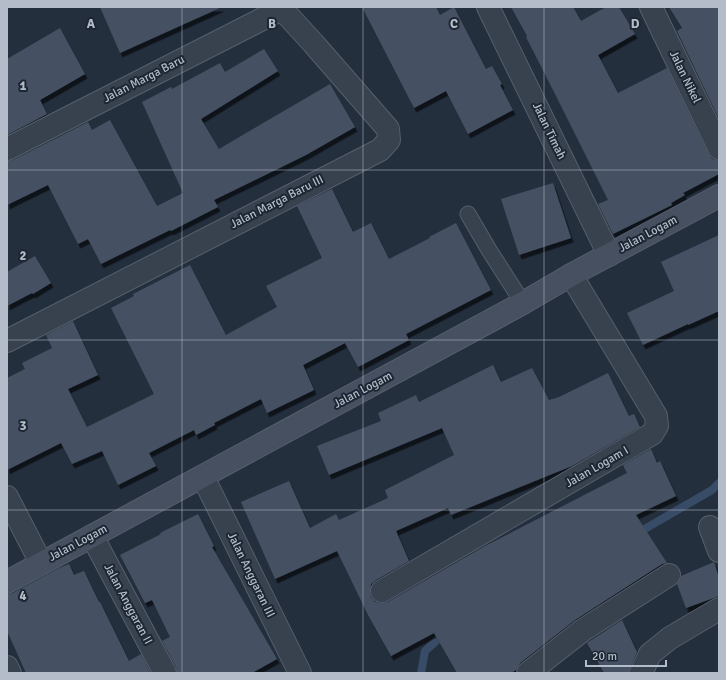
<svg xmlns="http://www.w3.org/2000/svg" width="726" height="680" viewBox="0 0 726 680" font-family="Signika,sans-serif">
<defs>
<filter id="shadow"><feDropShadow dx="2.5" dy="4.5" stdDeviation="0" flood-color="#0009"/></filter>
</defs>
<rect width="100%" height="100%" fill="#242f3e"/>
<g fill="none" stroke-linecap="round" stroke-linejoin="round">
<!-- stream -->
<g stroke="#394c67" stroke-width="8">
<path d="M 636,534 L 712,490 L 719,483"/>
<path d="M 421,673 L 425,651 L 445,633"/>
</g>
</g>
<!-- building -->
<g fill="#455162" filter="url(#shadow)">
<path d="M 100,7 L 222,7 L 120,53 Z"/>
<path d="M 362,7 L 436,7 L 440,15 L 454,7 L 486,69 L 492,66 L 502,84 L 500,85 L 513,110 L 468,134 L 446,91 L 414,108 Z"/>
<path d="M 511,7 L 573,7 L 581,21 L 606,7 L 619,7 L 635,34 L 598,55 L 618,93 L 667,68 L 708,153 L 712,159 L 719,160 L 719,174 L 683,193 L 685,195 L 671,203 L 672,205 L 613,234 L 598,204 L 608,200 L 556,96 L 526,37 L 527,36 Z"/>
<path d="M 669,7 L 719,7 L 719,119 L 677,31 L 682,28 Z"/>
<path d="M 60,28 L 85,74 L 40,100 L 47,114 L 7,135 L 7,59 Z"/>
<path d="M 264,49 L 278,71 L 201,119 L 219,149 L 330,84 L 355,127 L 306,155 L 214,200 L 218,207 L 171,231 L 170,230 L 101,264 L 88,239 L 78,244 L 48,185 L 7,205 L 7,161 L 13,160 L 59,137 L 88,122 L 92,130 L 110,120 L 157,206 L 183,193 L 142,102 L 171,87 L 172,89 L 220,63 L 225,72 Z"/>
<path d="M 553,183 L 571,238 L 519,255 L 501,199 Z"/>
<path d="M 332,189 L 353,232 L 371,223 L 389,259 L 430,238 L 429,237 L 456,223 L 491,290 L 406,334 L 409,340 L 358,367 L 345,343 L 303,365 L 314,390 L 267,413 L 261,399 L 214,423 L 215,425 L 196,435 L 194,430 L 149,453 L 156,466 L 118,485 L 102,451 L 72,464 L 61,443 L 7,470 L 7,378 L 25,369 L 22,363 L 52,348 L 46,335 L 73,321 L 98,375 L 68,389 L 87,427 L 154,394 L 111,308 L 134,296 L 133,294 L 190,265 L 226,335 L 277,307 L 266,286 L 322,258 L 297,206 Z"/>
<path d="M 719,235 L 719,311 L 688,325 L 688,324 L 643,345 L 627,313 L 674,291 L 661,262 Z"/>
<path d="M 35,256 L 51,283 L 33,294 L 32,293 L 7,306 L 7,272 Z"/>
<path d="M 493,365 L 501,382 L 532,368 L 549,400 L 559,397 L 608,373 L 629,416 L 634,414 L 640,427 L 572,466 L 451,515 L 448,508 L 396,531 L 409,561 L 376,580 L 371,584 L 370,591 L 371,597 L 375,602 L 382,603 L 388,602 L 485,546 L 627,473 L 623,465 L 651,449 L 657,463 L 660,461 L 676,496 L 636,515 L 667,563 L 662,564 L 575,620 L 520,663 L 516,670 L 511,673 L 457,673 L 434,633 L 391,656 L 368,615 L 337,551 L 275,579 L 241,502 L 289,481 L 310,528 L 336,514 L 339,520 L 388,498 L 385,490 L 454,455 L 442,428 L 329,475 L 317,446 L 381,421 L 378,413 L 416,395 L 419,402 Z"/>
<path d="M 198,514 L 214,546 L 212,547 L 277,659 L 252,673 L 177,673 L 176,667 L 162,641 L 170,637 L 152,600 L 145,603 L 120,555 L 161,534 L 160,533 Z"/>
<path d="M 714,562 L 719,578 L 719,596 L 686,608 L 677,584 L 680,580 L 681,576 Z"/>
<path d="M 69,564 L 74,575 L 84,571 L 99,602 L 100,602 L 129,661 L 141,654 L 151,673 L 26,673 L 7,631 L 7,594 L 13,593 L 57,569 Z"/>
<path d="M 622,620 L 637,652 L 630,668 L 629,673 L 604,673 L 587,643 Z"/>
</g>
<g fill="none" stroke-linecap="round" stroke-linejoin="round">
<!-- lane casing -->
<g stroke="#565f6c" stroke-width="17">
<path id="lane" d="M 468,214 L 489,250 L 523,303"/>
</g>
<!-- street casing -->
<g stroke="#565f6c" stroke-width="24">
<g id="street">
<path d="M 488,7 L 609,255"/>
<path d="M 651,7 L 719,148"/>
<path d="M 7,149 L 282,9"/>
<path d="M 7,341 L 380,150 L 389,140 L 388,129 L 313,43 L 280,7"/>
<path d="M 203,477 L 300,673"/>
<path d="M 7,497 L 41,563"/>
<path d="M 710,527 L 719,551"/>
<path d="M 92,536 L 165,673"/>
<path d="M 382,591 L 652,434 L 657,426 L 656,416 L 571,275"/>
<path d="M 7,667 L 10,673"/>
<path d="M 528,673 L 583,630 L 669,575"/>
<path d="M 641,673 L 650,654 L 670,638 L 719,609"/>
</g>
</g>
<!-- secondary casing -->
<g stroke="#565f6c" stroke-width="24">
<path id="secondary" d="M 7,582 L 523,303 L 571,275 L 719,196"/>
</g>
<!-- lane -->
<use href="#lane" stroke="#38414e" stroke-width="15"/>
<!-- street -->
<use href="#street" stroke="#38414e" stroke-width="22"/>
<!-- secondary -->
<use href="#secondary" stroke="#465061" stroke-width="22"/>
</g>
<!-- grid -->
<path fill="none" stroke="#b4bcc9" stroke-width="1" stroke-opacity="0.55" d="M 182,7 L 182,673M 363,7 L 363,673M 544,7 L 544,673M 7,170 L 719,170M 7,340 L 719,340M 7,510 L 719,510"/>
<g text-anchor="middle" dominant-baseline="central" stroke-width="4" stroke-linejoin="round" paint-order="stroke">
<!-- street labels -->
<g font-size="12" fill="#b4bcc9" stroke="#1d2633">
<text transform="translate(685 77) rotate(64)">Jalan Nikel</text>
<text transform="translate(144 79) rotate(-27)">Jalan Marga Baru</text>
<text transform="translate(549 131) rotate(64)">Jalan Timah</text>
<text transform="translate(277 202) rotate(-27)">Jalan Marga Baru III</text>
<text transform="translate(648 234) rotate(-28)">Jalan Logam</text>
<text transform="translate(363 390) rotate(-28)">Jalan Logam</text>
<text transform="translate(597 467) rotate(-30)">Jalan Logam I</text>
<text transform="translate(78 543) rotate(-28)">Jalan Logam</text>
<text transform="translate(251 575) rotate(64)">Jalan Anggaran III</text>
<text transform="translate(128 604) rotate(62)">Jalan Anggaran II</text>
</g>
</g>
<g font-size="13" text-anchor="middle" font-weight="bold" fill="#b4bcc9" stroke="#1d2633" stroke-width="4" stroke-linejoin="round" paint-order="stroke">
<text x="91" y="28">A</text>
<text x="272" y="28">B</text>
<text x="454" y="28">C</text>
<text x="635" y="28">D</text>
<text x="23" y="90">1</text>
<text x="23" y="260">2</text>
<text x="23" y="430">3</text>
<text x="23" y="600">4</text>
</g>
<!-- border -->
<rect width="726" height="680" fill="none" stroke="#b4bcc9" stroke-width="16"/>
<!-- scale -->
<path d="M586 660v6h80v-6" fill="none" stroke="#b4bcc9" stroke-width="2"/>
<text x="592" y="660" font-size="12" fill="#b4bcc9" stroke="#1d2633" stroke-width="3" paint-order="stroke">20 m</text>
</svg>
